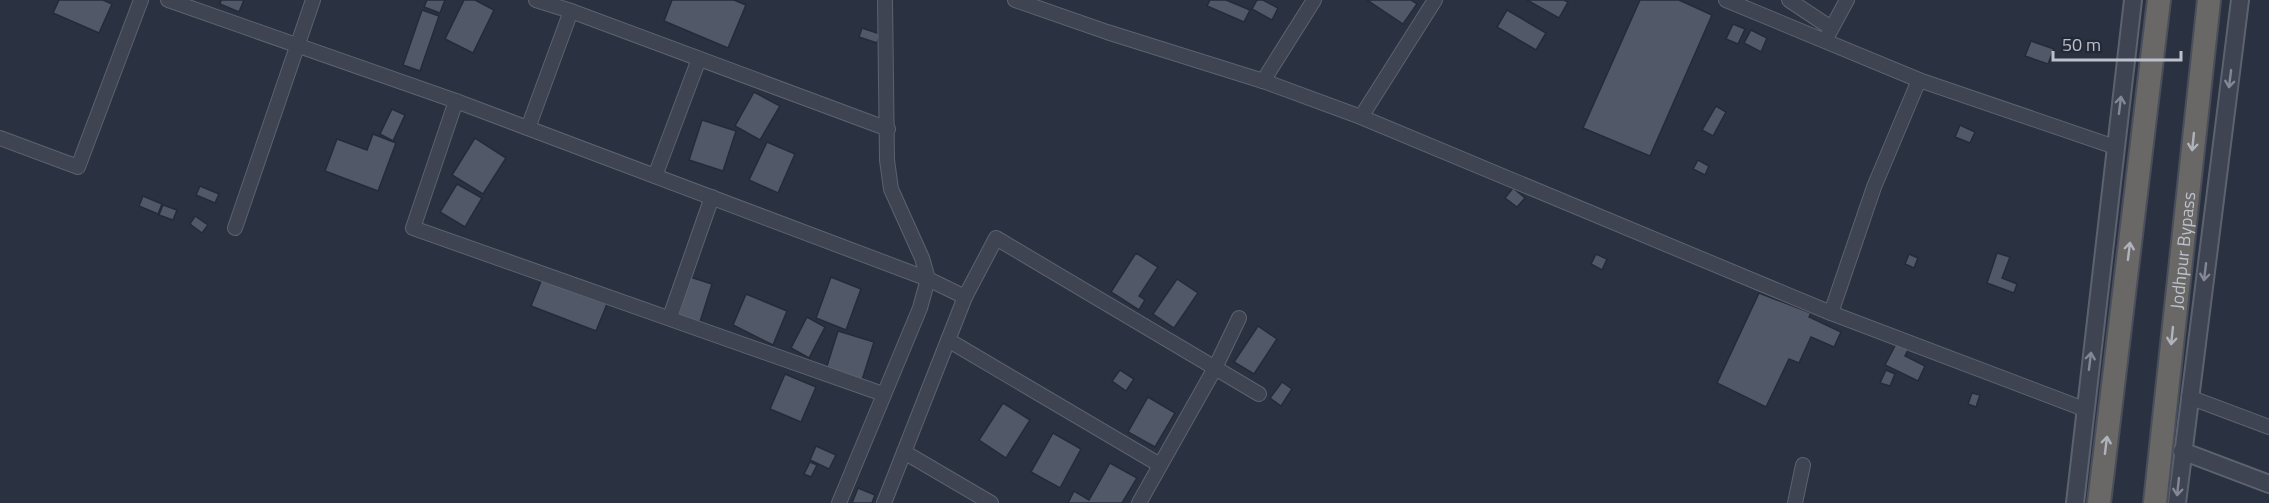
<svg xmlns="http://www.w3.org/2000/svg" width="2269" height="503" viewBox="0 0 2269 503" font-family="'Titillium Web',sans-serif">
<rect width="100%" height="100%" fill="#2a3241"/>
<!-- building -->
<g fill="#515969" stroke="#252b38" stroke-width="1.5">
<path d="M 59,0 L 103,0 L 112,4 L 99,33 L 53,13 Z"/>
<path d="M 221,0 L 244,0 L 239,12 L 220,4 Z"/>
<path d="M 427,0 L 445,0 L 440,13 L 424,7 Z"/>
<path d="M 464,0 L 475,0 L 494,10 L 473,53 L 445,39 Z"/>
<path d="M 672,0 L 734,0 L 746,5 L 728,48 L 664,21 Z"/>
<path d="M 1210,0 L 1226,0 L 1250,10 L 1244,22 L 1207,6 Z"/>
<path d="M 1257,0 L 1263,0 L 1278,8 L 1272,20 L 1252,9 Z"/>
<path d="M 1367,0 L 1411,0 L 1417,4 L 1403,24 Z"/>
<path d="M 1527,0 L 1564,0 L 1568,2 L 1559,18 Z"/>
<path d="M 1640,0 L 1679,0 L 1712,15 L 1650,156 L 1583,128 Z"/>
<path d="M 422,10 L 439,16 L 420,71 L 403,65 Z"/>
<path d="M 1507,10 L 1546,33 L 1536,50 L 1497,27 Z"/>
<path d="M 1733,24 L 1745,29 L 1738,44 L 1726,39 Z"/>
<path d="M 862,28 L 880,34 L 877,43 L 859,37 Z"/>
<path d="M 1751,30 L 1767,38 L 1761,52 L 1744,43 Z"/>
<path d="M 2031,41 L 2054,49 L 2048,64 L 2025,56 Z"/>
<path d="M 754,92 L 780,106 L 760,140 L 735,126 Z"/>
<path d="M 1716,106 L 1726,112 L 1713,136 L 1702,130 Z"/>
<path d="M 392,109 L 405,115 L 393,141 L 380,134 Z"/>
<path d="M 702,120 L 736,131 L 723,171 L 689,160 Z"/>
<path d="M 1960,125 L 1975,132 L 1970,143 L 1955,137 Z"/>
<path d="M 373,134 L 396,143 L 378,191 L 325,171 L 337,139 L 367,150 Z"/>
<path d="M 475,138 L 506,158 L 483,194 L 452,175 Z"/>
<path d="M 767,142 L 795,154 L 778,193 L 749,180 Z"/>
<path d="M 1698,160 L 1709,166 L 1705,175 L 1693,169 Z"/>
<path d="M 457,184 L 482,198 L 465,227 L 440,212 Z"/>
<path d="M 200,186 L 219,194 L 215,203 L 196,195 Z"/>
<path d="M 1513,188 L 1525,198 L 1517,207 L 1505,198 Z"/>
<path d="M 143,196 L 162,204 L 158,214 L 139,206 Z"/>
<path d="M 163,205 L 177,210 L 173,220 L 159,215 Z"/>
<path d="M 195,216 L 208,225 L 202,233 L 190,224 Z"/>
<path d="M 1136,253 L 1158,267 L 1139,296 L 1145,300 L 1139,310 L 1111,292 Z"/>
<path d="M 1997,253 L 2010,257 L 2002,278 L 2017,284 L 2014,293 L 1987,283 Z"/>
<path d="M 1596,254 L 1607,259 L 1602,270 L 1591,264 Z"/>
<path d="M 1909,254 L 1918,258 L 1914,268 L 1905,264 Z"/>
<path d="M 690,277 L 712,284 L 700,322 L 678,316 Z"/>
<path d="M 831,277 L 861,289 L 846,330 L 816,318 Z"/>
<path d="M 542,279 L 607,304 L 596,331 L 531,306 Z"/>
<path d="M 1177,279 L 1198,293 L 1174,328 L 1153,314 Z"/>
<path d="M 1759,293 L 1811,313 L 1809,317 L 1841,332 L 1834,347 L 1811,337 L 1799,363 L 1789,359 L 1766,407 L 1717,383 Z"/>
<path d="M 746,294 L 787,311 L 773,345 L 733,325 Z"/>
<path d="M 807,317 L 825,327 L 809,358 L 791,348 Z"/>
<path d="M 1258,326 L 1277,339 L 1254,374 L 1234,362 Z"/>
<path d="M 838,331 L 874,342 L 862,380 L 826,369 Z"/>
<path d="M 1897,342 L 1909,348 L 1905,356 L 1925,366 L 1918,381 L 1885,365 Z"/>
<path d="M 1120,370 L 1134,379 L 1126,391 L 1112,381 Z"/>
<path d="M 1886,370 L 1895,374 L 1890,386 L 1880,383 Z"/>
<path d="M 785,374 L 816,387 L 801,422 L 770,409 Z"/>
<path d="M 1282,382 L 1292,389 L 1281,406 L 1270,398 Z"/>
<path d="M 1972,393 L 1980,395 L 1976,407 L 1968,404 Z"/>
<path d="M 1148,397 L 1175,413 L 1155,447 L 1128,432 Z"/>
<path d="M 1003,403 L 1030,420 L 1006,458 L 979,440 Z"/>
<path d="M 1053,433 L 1081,449 L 1060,488 L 1031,472 Z"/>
<path d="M 816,446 L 836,455 L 829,469 L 810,460 Z"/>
<path d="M 810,462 L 817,465 L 811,477 L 804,474 Z"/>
<path d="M 1110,463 L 1137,478 L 1122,503 L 1068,503 L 1074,491 L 1089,500 Z"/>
<path d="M 858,488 L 875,495 L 872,503 L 852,503 Z"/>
</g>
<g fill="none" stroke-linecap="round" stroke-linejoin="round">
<!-- minor casing -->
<g stroke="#5c626e" stroke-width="16">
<g id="minor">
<path d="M 168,0 L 456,101 L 928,279 L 965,297 L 996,238 L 1259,394"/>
<path d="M 1015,0 L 1107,32 L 1263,81 L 1361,117 L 1831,313 L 2084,409"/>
<path d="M 1726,0 L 1919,80 L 2115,147"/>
<path d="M 1789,0 L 1831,28"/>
<path d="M 571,11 L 888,129"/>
<path d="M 1828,35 L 1847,0"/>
<path d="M 1263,81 L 1314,0"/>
<path d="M 456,101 L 413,228 L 883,394"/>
<path d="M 1361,117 L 1435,0"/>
<path d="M 528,128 L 571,11 L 536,0"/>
<path d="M 0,138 L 78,167 L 141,0"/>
<path d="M 655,176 L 699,59"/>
<path d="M 235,228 L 313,0"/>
<path d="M 1831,313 L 1874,187 L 1919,80"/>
<path d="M 670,317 L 712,197"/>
<path d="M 948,340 L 1160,465"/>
<path d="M 2189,397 L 2269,427"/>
<path d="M 904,452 L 991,503"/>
<path d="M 839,503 L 920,308 L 928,279 L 922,258 L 891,189 L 887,160 L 885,0"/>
<path d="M 884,503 L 965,297"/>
<path d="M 1139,503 L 1215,368 L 1239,318"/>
<path d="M 1795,503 L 1803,465"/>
</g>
</g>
<!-- tertiary casing -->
<g stroke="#5c626e" stroke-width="20">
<g id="tertiary">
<path d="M 2182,451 L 2269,484"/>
<path d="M 2075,503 L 2133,0"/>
<path d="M 2177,503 L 2240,0"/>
</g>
</g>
<!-- trunk casing -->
<g stroke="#494f5b" stroke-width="26">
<g id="trunk">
<path d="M 2099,503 L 2159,0"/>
<path id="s1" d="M 2155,503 L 2209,0"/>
</g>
</g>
<!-- minor -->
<use href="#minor" stroke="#3e4451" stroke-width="14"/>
<!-- tertiary -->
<use href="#tertiary" stroke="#3e4451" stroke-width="16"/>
<!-- trunk -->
<use href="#trunk" stroke="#6a6866" stroke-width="22"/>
</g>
<!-- one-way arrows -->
<defs><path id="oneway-shaft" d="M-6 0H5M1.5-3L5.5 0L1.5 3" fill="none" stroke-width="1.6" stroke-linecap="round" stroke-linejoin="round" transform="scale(1.5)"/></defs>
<g stroke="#838894">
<use href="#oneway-shaft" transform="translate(2230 79) rotate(97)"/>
<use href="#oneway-shaft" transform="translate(2120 105) rotate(-83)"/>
<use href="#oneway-shaft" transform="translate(2205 272) rotate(97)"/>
<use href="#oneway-shaft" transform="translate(2090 361) rotate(-83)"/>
<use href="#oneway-shaft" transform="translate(2178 487) rotate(96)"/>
</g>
<g stroke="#afb3bc">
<use href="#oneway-shaft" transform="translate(2193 142) rotate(96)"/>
<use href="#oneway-shaft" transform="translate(2129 251) rotate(-83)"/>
<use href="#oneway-shaft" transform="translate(2172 336) rotate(96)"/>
<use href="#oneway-shaft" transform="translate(2106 445) rotate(-83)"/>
</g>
<g text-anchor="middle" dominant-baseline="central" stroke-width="6" stroke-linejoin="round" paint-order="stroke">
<!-- street labels -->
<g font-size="18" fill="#bbc0cb" stroke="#232936">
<text stroke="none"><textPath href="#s1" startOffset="254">Jodhpur Bypass</textPath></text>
</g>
</g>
<!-- scale -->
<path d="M2053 51v9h128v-9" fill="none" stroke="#bbc0cb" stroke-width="3"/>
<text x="2062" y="51" font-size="18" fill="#bbc0cb" stroke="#232936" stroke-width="4.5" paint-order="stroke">50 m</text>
</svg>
